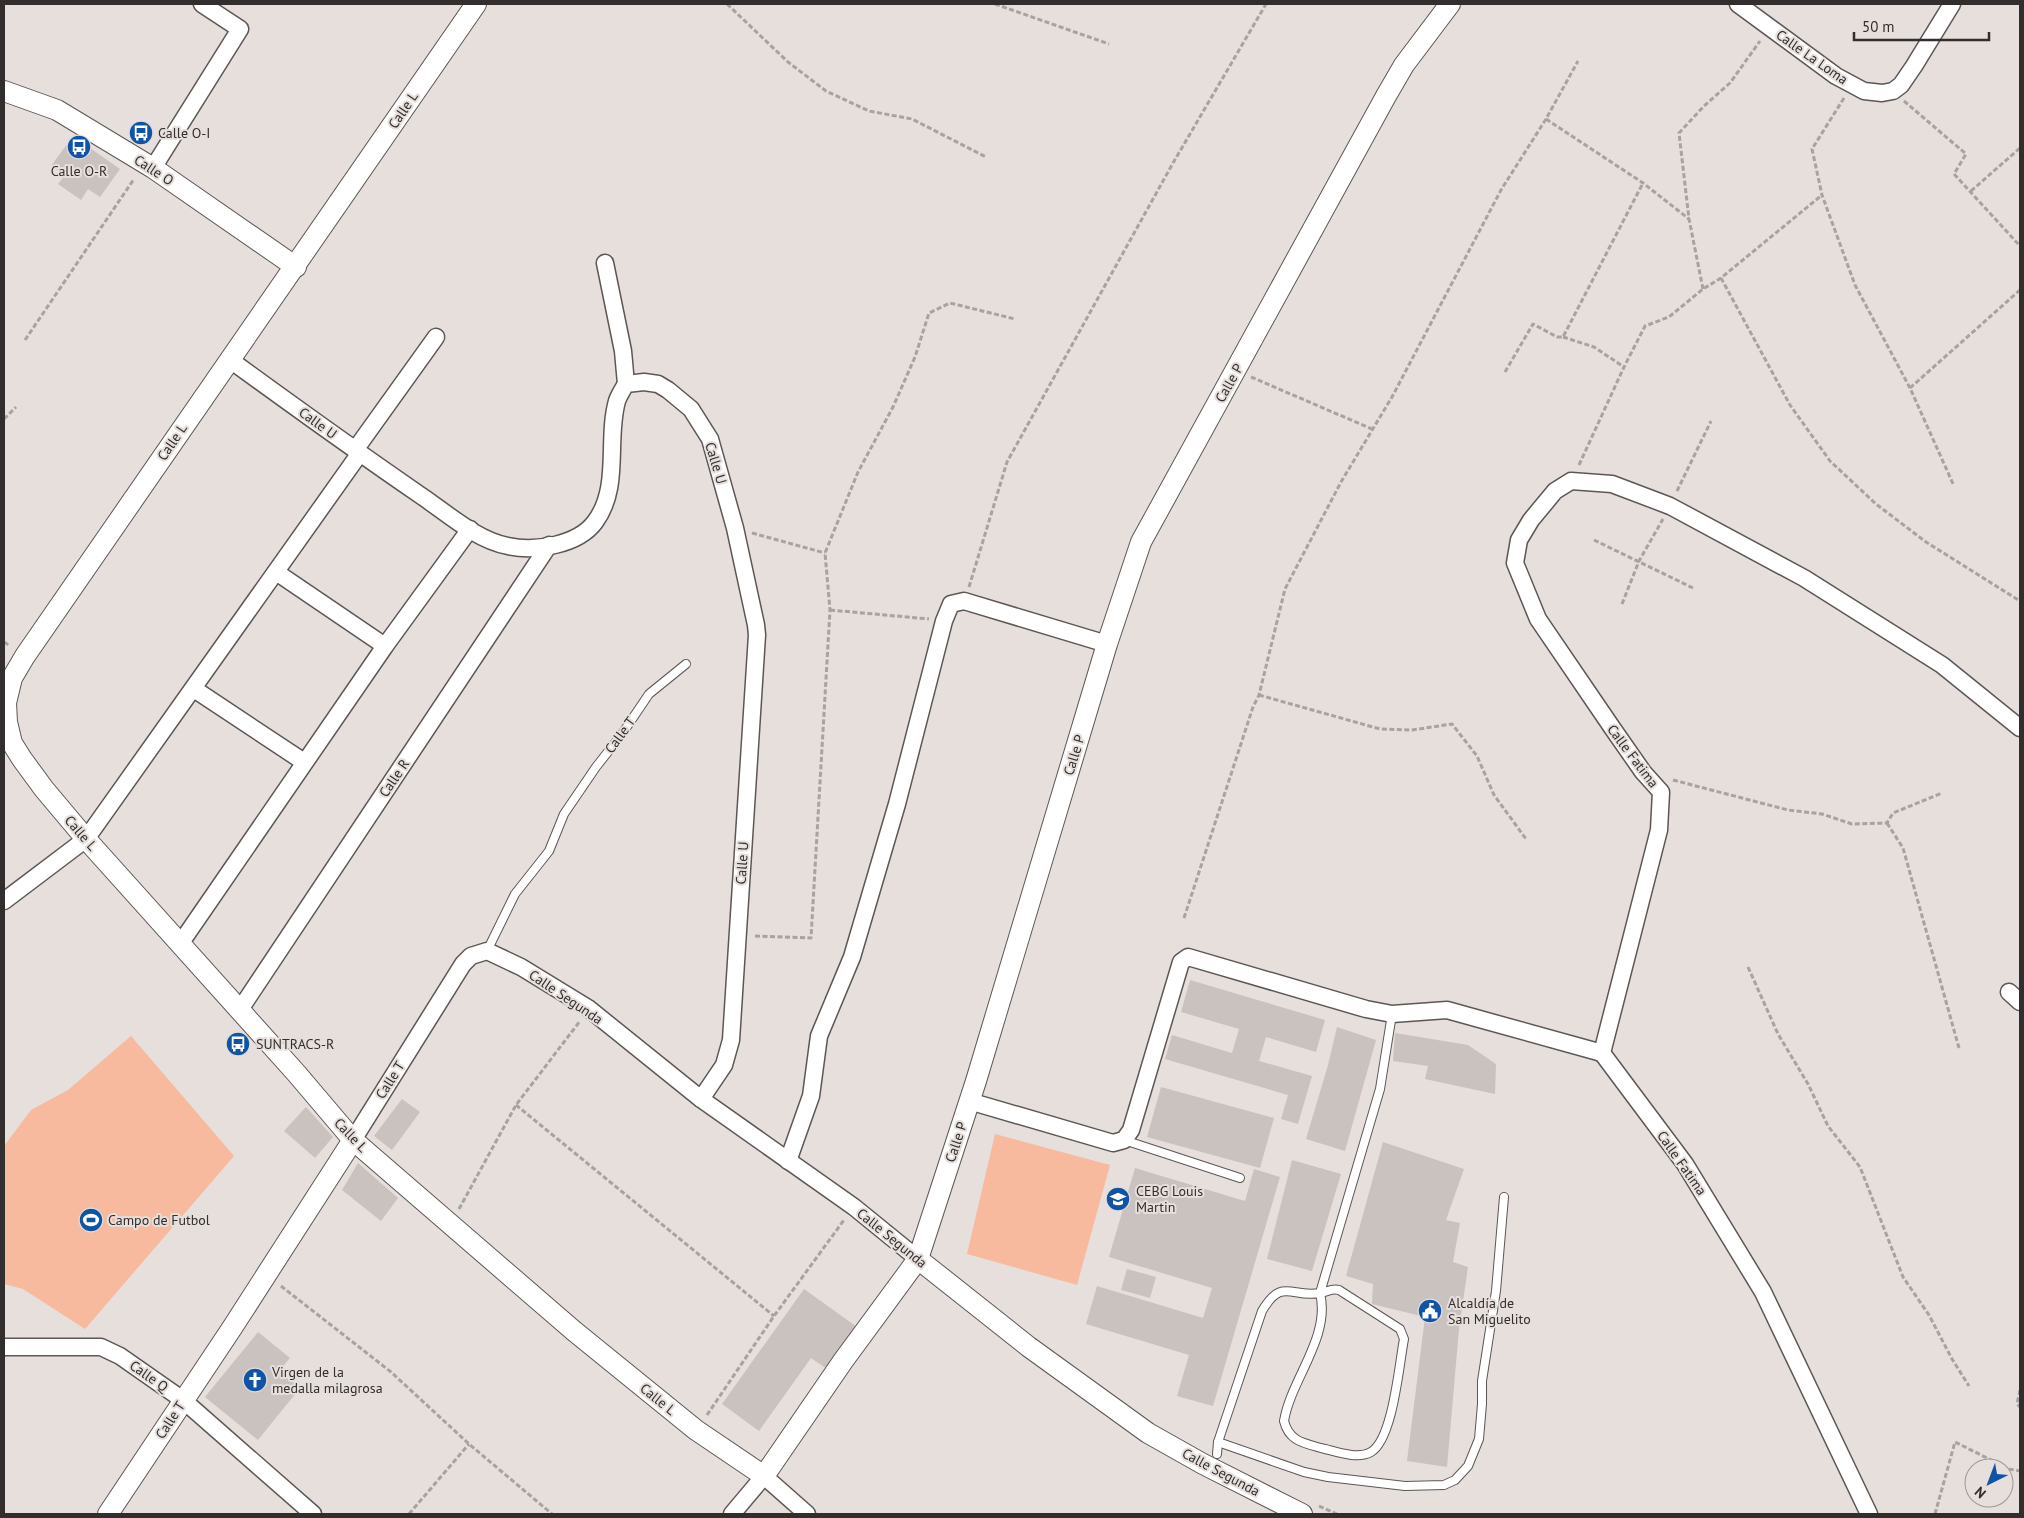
<svg xmlns="http://www.w3.org/2000/svg" width="2024" height="1518" viewBox="0 0 2024 1518" font-family="'PT Sans',sans-serif">
<rect width="100%" height="100%" fill="#e6dfdc"/>
<!-- pitch -->
<g fill="#f7ba9e">
<path d="M 131,1036 L 234,1156 L 85,1329 L 23,1289 L 4,1284 L 4,1146 L 31,1110 L 68,1090 Z"/>
<path d="M 995,1134 L 1110,1165 L 1077,1285 L 967,1254 Z"/>
</g>
<!-- building -->
<g fill="#c9c2bf">
<path d="M 73,136 L 120,169 L 100,197 L 88,189 L 81,200 L 58,184 L 65,175 L 51,166 Z"/>
<path d="M 1190,980 L 1325,1020 L 1316,1052 L 1266,1037 L 1259,1061 L 1312,1076 L 1298,1124 L 1281,1119 L 1288,1095 L 1165,1059 L 1172,1035 L 1232,1053 L 1239,1029 L 1181,1012 Z"/>
<path d="M 1337,1027 L 1376,1040 L 1345,1151 L 1306,1139 L 1328,1065 Z"/>
<path d="M 1395,1033 L 1468,1045 L 1496,1064 L 1495,1094 L 1425,1079 L 1428,1066 L 1393,1061 Z"/>
<path d="M 1161,1087 L 1274,1118 L 1260,1168 L 1147,1137 Z"/>
<path d="M 402,1099 L 420,1112 L 392,1150 L 374,1136 Z"/>
<path d="M 306,1107 L 333,1137 L 315,1158 L 284,1131 Z"/>
<path d="M 1383,1142 L 1464,1169 L 1446,1220 L 1460,1223 L 1453,1262 L 1468,1267 L 1459,1329 L 1447,1467 L 1407,1461 L 1425,1317 L 1372,1304 L 1373,1284 L 1346,1276 Z"/>
<path d="M 1292,1160 L 1341,1174 L 1312,1271 L 1267,1259 Z"/>
<path d="M 358,1163 L 398,1198 L 381,1221 L 342,1190 Z"/>
<path d="M 1135,1168 L 1245,1201 L 1254,1169 L 1280,1177 L 1213,1406 L 1177,1396 L 1189,1355 L 1086,1324 L 1097,1286 L 1203,1318 L 1212,1288 L 1109,1257 Z"/>
<path d="M 1127,1269 L 1156,1277 L 1150,1298 L 1121,1290 Z"/>
<path d="M 804,1289 L 857,1327 L 827,1369 L 811,1358 L 759,1431 L 722,1404 Z"/>
<path d="M 258,1332 L 290,1358 L 279,1371 L 300,1388 L 258,1440 L 205,1397 Z"/>
</g>
<g fill="none" stroke-linecap="round" stroke-linejoin="round">
<!-- service casing -->
<g stroke="#5d5754" stroke-width="10">
<g id="service">
<path d="M 487,951 L 515,894 L 549,851 L 564,814 L 596,767 L 622,734 L 649,694 L 686,664"/>
<path d="M 1124,1140 L 1240,1178"/>
<path d="M 1218,1442 L 1304,1472 L 1328,1477 L 1405,1486 L 1444,1485 L 1455,1480 L 1468,1466 L 1479,1439 L 1482,1404 L 1482,1381 L 1496,1291 L 1504,1197"/>
<path d="M 1217,1454 L 1218,1442 L 1262,1311 C 1282,1277 1291,1298 1320,1293 C 1328,1292 1331,1288 1339,1290 L 1400,1329 L 1404,1339 C 1399,1365 1393,1439 1371,1452 C 1357,1460 1335,1451 1321,1448 C 1303,1443 1289,1441 1284,1421 C 1291,1379 1331,1337 1320,1293 L 1380,1089 L 1392,1014"/>
</g>
</g>
<!-- minor casing -->
<g stroke="#5d5754" stroke-width="19">
<g id="minor">
<path d="M 1738,4 L 1836,76 L 1864,91 L 1882,93 L 1893,91 L 1901,85 L 1914,66 L 1952,4"/>
<path d="M 153,168 L 240,29 L 202,4"/>
<path d="M 605,263 L 623,351 L 626,384"/>
<path d="M 229,359 C 292,405 356,451 420,495 C 447,513 476,540 508,546 C 535,552 578,545 595,522 C 621,487 606,440 617,401 C 619,395 623,389 626,384 L 644,382 L 658,384 L 668,390 L 691,409 L 710,439 L 735,528 L 756,625 L 757,635 L 731,1040 L 724,1065 L 701,1099"/>
<path d="M 355,450 L 436,337"/>
<path d="M 276,572 L 385,646"/>
<path d="M 194,689 L 304,762"/>
<path d="M 4,901 L 86,839 L 360,453"/>
<path d="M 180,944 L 385,646 L 470,529"/>
<path d="M 2009,992 L 2020,1002"/>
<path d="M 239,1011 L 549,545"/>
<path d="M 1602,1053 L 1659,830 L 1661,792 L 1643,772 L 1613,729 L 1538,619 L 1515,563 L 1519,540 L 1531,520 L 1555,491 L 1571,481 L 1612,484 L 1670,506 L 1804,578 L 1942,665 L 2020,728"/>
<path d="M 1602,1053 L 1685,1164 L 1763,1292 L 1869,1514"/>
<path d="M 969,1101 L 1113,1143 L 1124,1140 L 1131,1130 L 1181,962 L 1188,957 L 1366,1009 L 1392,1014 L 1447,1010 L 1602,1053"/>
<path d="M 353,1140 L 463,964 L 471,956 L 487,951 L 521,967 L 588,1008 L 701,1099 L 854,1207 L 918,1259"/>
<path d="M 788,1161 L 811,1096 L 819,1036 L 852,957 L 897,804 L 944,621 L 951,604 L 964,601 L 1107,644"/>
<path d="M 4,1347 L 101,1347 L 120,1356 L 183,1400 L 313,1514"/>
<path d="M 732,1514 L 764,1476 L 807,1514"/>
</g>
</g>
<!-- tertiary casing -->
<g stroke="#5d5754" stroke-width="22">
<g id="tertiary">
<path d="M 476,4 L 25,656 L 12,678 L 6,703 L 7,722 L 12,743 L 22,759 L 44,789 L 86,839 L 297,1074 L 353,1140 L 574,1331 L 696,1430 L 764,1476 L 843,1361 L 918,1259 L 976,1081 L 1107,644 L 1141,542 L 1386,96 L 1404,65 L 1450,4"/>
<path d="M 4,91 L 57,110 L 153,168 L 296,267"/>
<path d="M 918,1259 L 1029,1347 L 1148,1433 L 1203,1464 L 1302,1514"/>
<path d="M 108,1514 L 232,1328 L 353,1140"/>
</g>
</g>
<!-- path -->
<g stroke="#a8a2a0" stroke-width="3" stroke-dasharray="5 2.5" stroke-linecap="butt">
<path d="M 727,4 L 788,62 L 826,91 L 869,111 L 912,119 L 986,157"/>
<path d="M 995,4 L 1109,44"/>
<path d="M 1844,98 L 1812,149 L 1822,195 L 1855,285 L 1910,388 L 1954,486"/>
<path d="M 1904,101 L 1966,154 L 1954,174 L 2020,246"/>
<path d="M 1546,119 L 1643,183 L 1689,219"/>
<path d="M 1971,191 L 2020,148"/>
<path d="M 1721,278 L 1790,405 L 1830,461 L 1876,504 L 1926,542 L 2020,601"/>
<path d="M 1703,289 L 1689,219 L 1679,133 L 1704,106 L 1730,83 L 1760,41"/>
<path d="M 1563,337 L 1594,347 L 1624,367"/>
<path d="M 25,340 L 134,179"/>
<path d="M 1505,372 L 1533,324 L 1557,337 L 1563,337 L 1643,183"/>
<path d="M 1251,377 L 1372,429"/>
<path d="M 1910,388 L 2020,290"/>
<path d="M 4,419 L 16,407"/>
<path d="M 1579,465 L 1624,367 L 1645,326 L 1669,317 L 1703,289 L 1721,278 L 1822,195"/>
<path d="M 1677,491 L 1711,421"/>
<path d="M 752,533 L 825,553"/>
<path d="M 1594,540 L 1693,588"/>
<path d="M 969,587 L 1007,462 L 1173,163 L 1266,4"/>
<path d="M 1622,604 L 1639,561 L 1663,519"/>
<path d="M 830,610 L 929,619"/>
<path d="M 4,642 L 10,646"/>
<path d="M 1259,695 L 1380,729 L 1412,730 L 1452,724 L 1477,756 L 1494,795 L 1526,839"/>
<path d="M 1673,780 L 1788,810 L 1822,814 L 1852,824 L 1887,823 L 1893,813 L 1942,793"/>
<path d="M 1887,823 L 1903,848 L 1959,1048"/>
<path d="M 1184,918 L 1253,707 L 1259,695 L 1285,589 L 1341,482 L 1392,397 L 1501,190 L 1546,119 L 1578,61"/>
<path d="M 755,936 L 811,938 L 830,610 L 825,553 L 858,472 L 893,407 L 915,357 L 929,313 L 950,303 L 1015,319"/>
<path d="M 1748,967 L 1778,1034 L 1808,1084 L 1828,1126 L 1860,1167 L 1903,1277 L 1929,1315 L 1952,1359 L 1969,1386"/>
<path d="M 516,1105 L 774,1316"/>
<path d="M 459,1209 L 516,1105 L 580,1021"/>
<path d="M 281,1286 L 391,1372 L 469,1444 L 552,1514"/>
<path d="M 2020,1390 L 2017,1404 L 2020,1407"/>
<path d="M 707,1415 L 774,1316 L 844,1220"/>
<path d="M 1319,1506 L 1337,1514"/>
<path d="M 409,1514 L 469,1444"/>
<path d="M 1935,1514 L 1955,1442 L 2009,1469 L 2020,1471"/>
</g>
<!-- service -->
<use href="#service" stroke="#fff" stroke-width="8"/>
<!-- minor -->
<use href="#minor" stroke="#fff" stroke-width="16"/>
<!-- tertiary -->
<use href="#tertiary" stroke="#fff" stroke-width="20"/>
</g>
<!-- icons -->
<defs>
<g id="bus-disc" transform="scale(1.25)"><circle r="9.5" fill="#1055a5" stroke="#e6dfdc"/><path d="M-5-6H5V4H4V6H2V4H-2V6H-4V4H-5ZM-3.5-4V0h7V-4ZM-3.5 1.2v1.5H-2V1.2ZM2 1.2v1.5H3.5V1.2Z" fill="#fff"/></g>
<g id="school-disc" transform="scale(1.25)"><circle r="9.5" fill="#1055a5" stroke="#e6dfdc"/><path d="M0-5L7-2L0 1L-7-2ZM-4 1L0 2.5L4 1V4Q0 6-4 4Z" fill="#fff"/></g>
<g id="stadium-disc" transform="scale(1.25)"><circle r="9.5" fill="#1055a5" stroke="#e6dfdc"/><path d="M0-5a6.5 5 0 1 0 0 10a6.5 5 0 1 0 0-10ZM-3.5-1.8h7v3.6h-7Z" fill="#fff"/></g>
<g id="civic-disc" transform="scale(1.25)"><circle r="9.5" fill="#1055a5" stroke="#e6dfdc"/><path d="M-.6-6.5H3V-4.5H.6V-3L4-1V1h2V6H-6V1h2V-1L-.6-3ZM-1.2 2.5V6h2.4V2.5Z" fill="#fff"/></g>
<g id="church-disc" transform="scale(1.25)"><circle r="9.5" fill="#1055a5" stroke="#e6dfdc"/><path d="M-1.2-6h2.4v3.5h3.3v2.4h-3.3V6h-2.4V-.1h-3.3v-2.4h3.3Z" fill="#fff"/></g>
</defs>
<g fill-rule="evenodd">
<use href="#bus-disc" x="141" y="133"/>
<use href="#bus-disc" x="79" y="147"/>
<use href="#bus-disc" x="238" y="1044"/>
<use href="#school-disc" x="1118" y="1199"/>
<use href="#stadium-disc" x="91" y="1220"/>
<use href="#civic-disc" x="1430" y="1311"/>
<use href="#church-disc" x="255" y="1380"/>
</g>
<g text-anchor="middle" dominant-baseline="central" stroke-width="4" stroke-linejoin="round" paint-order="stroke">
<!-- street labels -->
<g font-size="14" fill="#312e2d" stroke="#e6dfdc">
<text transform="translate(1812 57) rotate(35)">Calle La Loma</text>
<text transform="translate(403 110) rotate(-56)">Calle L</text>
<text transform="translate(154 170) rotate(33)">Calle O</text>
<text transform="translate(1229 383) rotate(-61)">Calle P</text>
<text transform="translate(318 423) rotate(36)">Calle U</text>
<text transform="translate(172 442) rotate(-56)">Calle L</text>
<text transform="translate(716 463) rotate(73)">Calle U</text>
<text transform="translate(620 735) rotate(-54)">Calle T</text>
<text transform="translate(1074 755) rotate(-73)">Calle P</text>
<text transform="translate(1633 756) rotate(53)">Calle Fatima</text>
<text transform="translate(394 778) rotate(-56)">Calle R</text>
<text transform="translate(81 833) rotate(49)">Calle L</text>
<text transform="translate(742 863) rotate(-86)">Calle U</text>
<text transform="translate(566 997) rotate(34)">Calle Segunda</text>
<text transform="translate(390 1080) rotate(-58)">Calle T</text>
<text transform="translate(351 1135) rotate(46)">Calle L</text>
<text transform="translate(956 1142) rotate(-72)">Calle P</text>
<text transform="translate(1682 1163) rotate(55)">Calle Fatima</text>
<text transform="translate(892 1238) rotate(39)">Calle Segunda</text>
<text transform="translate(149 1376) rotate(35)">Calle Q</text>
<text transform="translate(658 1399) rotate(39)">Calle L</text>
<text transform="translate(170 1420) rotate(-57)">Calle T</text>
<text transform="translate(1221 1472) rotate(28)">Calle Segunda</text>
</g>
<!-- poi labels -->
<g font-size="14" fill="#312e2d" stroke="#e6dfdc" text-anchor="start">
<text x="158" y="133">Calle O-I</text>
<text x="79" y="171" text-anchor="middle">Calle O-R</text>
<text x="256" y="1044">SUNTRACS-R</text>
<text x="1136" y="1191">CEBG Louis<tspan x="1136" dy="16">Martin</tspan></text>
<text x="108" y="1220">Campo de Futbol</text>
<text x="1448" y="1303">Alcaldía de<tspan x="1448" dy="16">San Miguelito</tspan></text>
<text x="272" y="1372">Virgen de la<tspan x="272" dy="16">medalla milagrosa</tspan></text>
</g>
</g>
<!-- border -->
<rect width="2024" height="1518" fill="none" stroke="#312e2d" stroke-width="10"/>
<!-- north arrow -->
<g transform="translate(1989 1483) rotate(222)"><circle r="24" fill="#e6dfdc" stroke="#9e9896"/>
<path d="M0-4L9 19L0 12L-9 19Z" fill="#1055a5"/>
<text y="-8" font-size="14" font-weight="bold" text-anchor="middle" fill="#312e2d">N</text>
</g>
<!-- scale -->
<path d="M1854 32v8h135v-8" fill="none" stroke="#312e2d" stroke-width="2.5"/>
<text x="1862" y="32" font-size="15" fill="#312e2d" stroke="#e6dfdc" stroke-width="4" paint-order="stroke">50 m</text>
</svg>
